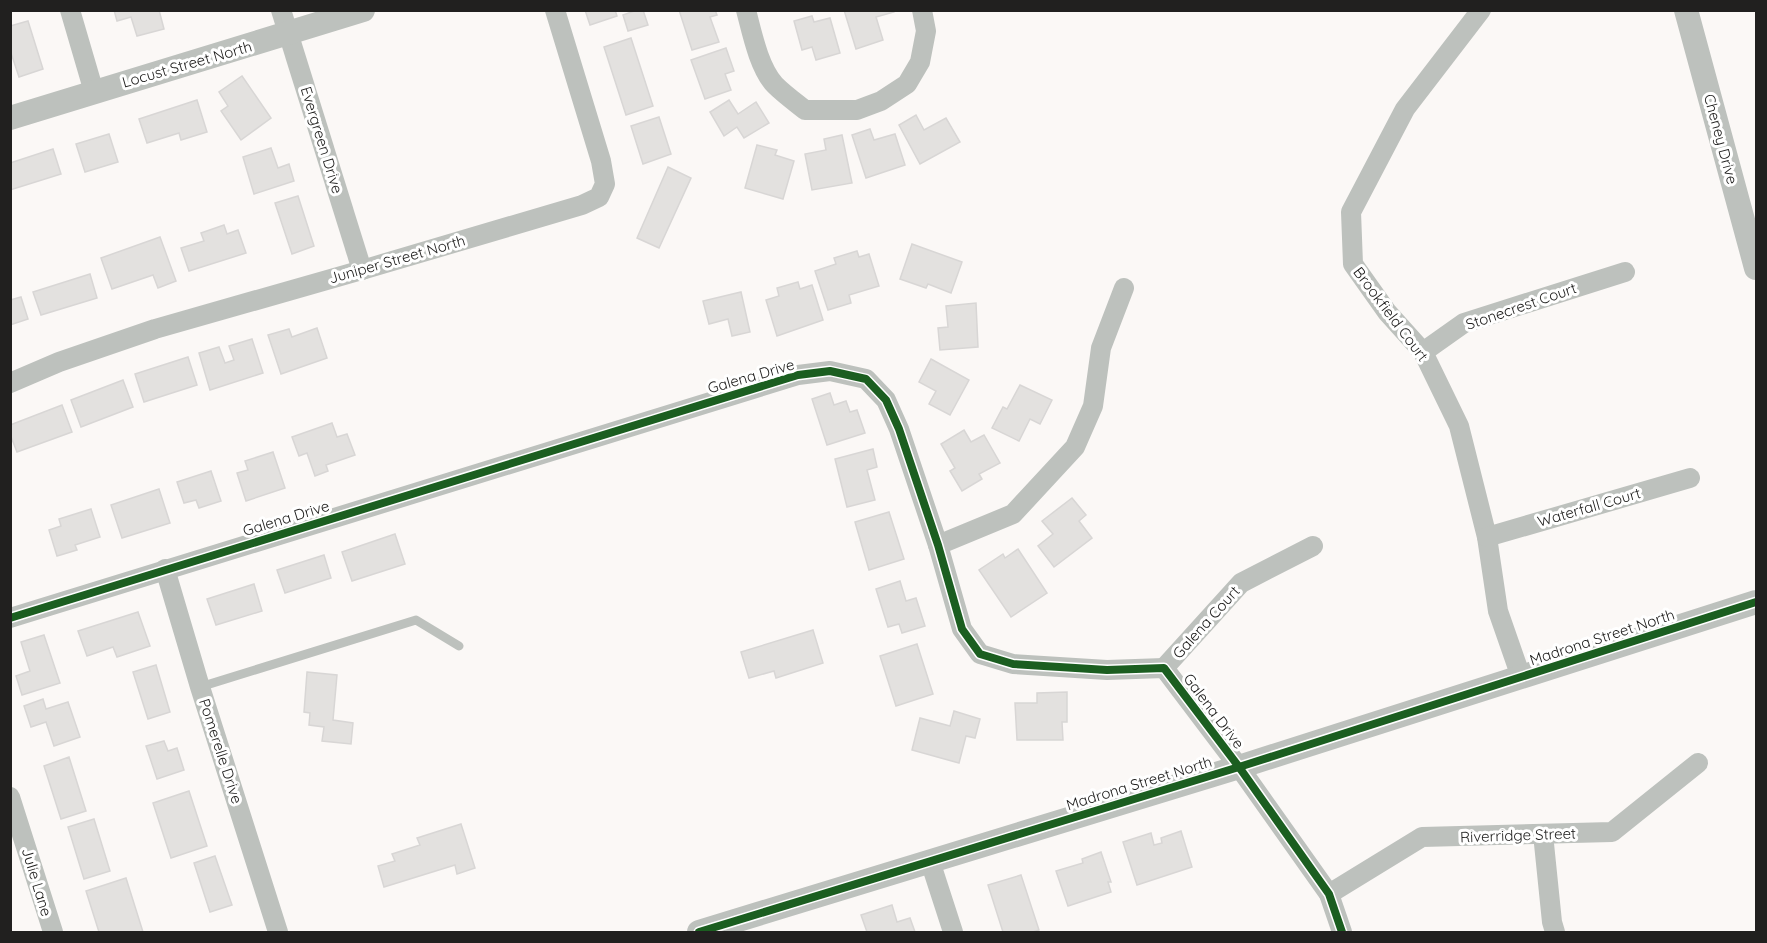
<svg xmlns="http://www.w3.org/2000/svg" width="1767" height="943" viewBox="0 0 1767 943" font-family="Quicksand,sans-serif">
<rect width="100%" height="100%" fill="#fbf8f6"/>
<!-- building -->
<g fill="#e3e1df" stroke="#d8d6d5" stroke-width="1.5">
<path d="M 114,10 L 159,10 L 164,29 L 137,36 L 131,17 L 117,21 Z"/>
<path d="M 585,10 L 615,10 L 617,16 L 590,25 Z"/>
<path d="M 637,10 L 643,10 L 648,25 L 628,31 L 623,15 Z"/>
<path d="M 679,10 L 715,10 L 717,15 L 710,17 L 719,42 L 692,50 Z"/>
<path d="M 844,10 L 894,10 L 894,12 L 876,17 L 883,40 L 856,49 Z"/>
<path d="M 812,16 L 814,22 L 830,18 L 840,53 L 816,60 L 812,47 L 802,50 L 794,21 Z"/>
<path d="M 28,21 L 43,69 L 19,77 L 10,50 L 10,26 Z"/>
<path d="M 631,38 L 653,106 L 626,115 L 604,47 Z"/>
<path d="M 726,48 L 734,71 L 725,74 L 731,90 L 705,99 L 691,60 Z"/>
<path d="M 242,76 L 271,118 L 241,140 L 221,111 L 228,106 L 219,92 Z"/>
<path d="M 197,100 L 207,132 L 181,140 L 179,133 L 147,143 L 139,119 Z"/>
<path d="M 729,100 L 738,114 L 756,102 L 769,123 L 744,138 L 737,127 L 724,136 L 710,112 Z"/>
<path d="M 916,115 L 924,130 L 946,118 L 960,142 L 920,164 L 899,125 Z"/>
<path d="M 659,117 L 671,154 L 643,164 L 631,126 Z"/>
<path d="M 870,129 L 874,140 L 895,134 L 905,165 L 866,178 L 852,135 Z"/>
<path d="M 109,134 L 118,162 L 85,172 L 76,144 Z"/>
<path d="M 842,135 L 852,183 L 812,190 L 805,154 L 826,150 L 824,139 Z"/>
<path d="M 757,145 L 777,150 L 775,155 L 794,161 L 783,199 L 745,188 Z"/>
<path d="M 271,148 L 278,168 L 289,164 L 294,181 L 254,194 L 243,157 Z"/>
<path d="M 53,149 L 61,174 L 10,190 L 10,163 Z"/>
<path d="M 668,167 L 691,178 L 659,248 L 637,238 Z"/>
<path d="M 298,196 L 314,246 L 292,254 L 275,203 Z"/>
<path d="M 224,225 L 227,234 L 238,230 L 246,253 L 189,271 L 181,248 L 204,241 L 201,233 Z"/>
<path d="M 160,237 L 176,281 L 158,288 L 153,275 L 112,289 L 101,258 Z"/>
<path d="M 912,244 L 962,262 L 951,293 L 928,284 L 926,288 L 900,279 Z"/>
<path d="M 857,251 L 859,257 L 869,254 L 879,286 L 849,295 L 851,303 L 828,310 L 815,271 L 836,264 L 834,258 Z"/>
<path d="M 90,274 L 97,298 L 41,315 L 33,292 Z"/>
<path d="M 798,282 L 800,289 L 812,285 L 823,320 L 777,336 L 766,300 L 779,296 L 777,288 Z"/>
<path d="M 741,292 L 750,332 L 732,336 L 728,319 L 709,324 L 703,301 Z"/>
<path d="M 21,297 L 28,319 L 10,325 L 10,300 Z"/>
<path d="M 976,303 L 978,347 L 940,350 L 938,328 L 948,327 L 946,306 Z"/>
<path d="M 317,328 L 327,358 L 281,374 L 268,335 L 289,329 L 292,337 Z"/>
<path d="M 252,339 L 263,373 L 210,390 L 199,353 L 219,347 L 225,363 L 234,360 L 229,346 Z"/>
<path d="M 188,357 L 197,385 L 144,402 L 135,374 Z"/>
<path d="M 931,359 L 969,380 L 950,415 L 929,404 L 936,391 L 919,382 Z"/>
<path d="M 123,380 L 133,407 L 81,427 L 71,400 Z"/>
<path d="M 1020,385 L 1052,400 L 1040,424 L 1030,419 L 1019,441 L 992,428 L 1003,407 L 1007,409 Z"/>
<path d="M 830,393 L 834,405 L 846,401 L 850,412 L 857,410 L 865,433 L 827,445 L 812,399 Z"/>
<path d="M 62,405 L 72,432 L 17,452 L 10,434 L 10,425 Z"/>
<path d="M 332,423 L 337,437 L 347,434 L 355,455 L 326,465 L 328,471 L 315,476 L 307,453 L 299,456 L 292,437 Z"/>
<path d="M 964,430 L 971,442 L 984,435 L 1000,463 L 979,474 L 982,479 L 962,491 L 950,471 L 955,468 L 941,444 Z"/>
<path d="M 873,449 L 877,467 L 867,470 L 875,500 L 847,507 L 835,459 Z"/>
<path d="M 273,452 L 285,488 L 246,501 L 237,473 L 248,470 L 245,461 Z"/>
<path d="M 211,471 L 221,501 L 199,508 L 196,500 L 184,503 L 177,482 Z"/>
<path d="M 159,489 L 170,523 L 122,538 L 111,505 Z"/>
<path d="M 1072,498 L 1086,515 L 1079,521 L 1092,538 L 1054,567 L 1038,546 L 1053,534 L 1042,521 Z"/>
<path d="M 91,509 L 100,537 L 75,545 L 77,550 L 57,556 L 49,530 L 61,526 L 59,519 Z"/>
<path d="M 889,512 L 904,559 L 869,570 L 855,522 Z"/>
<path d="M 395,534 L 405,564 L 352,581 L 342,552 Z"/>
<path d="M 1018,549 L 1047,593 L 1011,617 L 979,570 L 1003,554 L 1005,558 Z"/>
<path d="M 324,555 L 331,578 L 285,593 L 277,570 Z"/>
<path d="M 900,581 L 906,601 L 916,598 L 925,626 L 902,633 L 899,624 L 888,627 L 876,589 Z"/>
<path d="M 254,584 L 262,611 L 216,625 L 207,599 Z"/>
<path d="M 138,612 L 150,646 L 117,657 L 113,647 L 87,656 L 78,631 Z"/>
<path d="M 813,630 L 823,663 L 776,678 L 774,671 L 749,678 L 741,652 Z"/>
<path d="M 44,635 L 60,683 L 22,695 L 16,676 L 30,671 L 21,642 Z"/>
<path d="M 917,644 L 933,694 L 896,706 L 880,656 Z"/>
<path d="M 156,665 L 170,712 L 148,719 L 133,672 Z"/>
<path d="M 307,672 L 337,675 L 333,720 L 353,723 L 351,744 L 322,741 L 324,727 L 309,725 L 310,713 L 304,712 Z"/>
<path d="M 1067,692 L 1067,722 L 1062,722 L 1063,740 L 1017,740 L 1015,703 L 1037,703 L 1037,693 Z"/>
<path d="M 43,699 L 46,709 L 68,702 L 80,737 L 54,746 L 46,722 L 31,727 L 24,706 Z"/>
<path d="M 954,711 L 980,719 L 975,738 L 966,736 L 959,763 L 912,750 L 920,718 L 950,726 Z"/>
<path d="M 164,741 L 168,751 L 177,748 L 184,770 L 157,779 L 146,746 Z"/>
<path d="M 69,757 L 86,811 L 61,819 L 44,766 Z"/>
<path d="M 189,791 L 207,846 L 171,858 L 153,803 Z"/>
<path d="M 94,819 L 110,871 L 84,879 L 68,827 Z"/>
<path d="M 461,824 L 475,868 L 457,874 L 455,865 L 384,887 L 378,866 L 395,861 L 392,854 L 420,845 L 417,838 Z"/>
<path d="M 1181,831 L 1192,867 L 1137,885 L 1123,842 L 1151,833 L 1154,845 L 1162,843 L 1161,838 Z"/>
<path d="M 1101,852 L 1111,882 L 1108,882 L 1111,892 L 1068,906 L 1056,871 L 1083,863 L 1082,859 Z"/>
<path d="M 215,856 L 232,905 L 210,912 L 194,863 Z"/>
<path d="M 1021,875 L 1039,930 L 1033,932 L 1003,932 L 988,885 Z"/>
<path d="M 126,878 L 143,932 L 99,932 L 86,891 Z"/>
<path d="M 892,905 L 897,922 L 910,918 L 915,932 L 867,932 L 861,915 Z"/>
</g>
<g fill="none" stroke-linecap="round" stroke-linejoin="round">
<!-- service -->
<path stroke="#bdc1bd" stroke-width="9" d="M 200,687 L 416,620 L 459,646"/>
<!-- minor -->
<g stroke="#bdc1bd" stroke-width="20">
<path d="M 70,10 L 94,92"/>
<path d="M 281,10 L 362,270"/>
<path d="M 746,10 C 752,33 759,68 775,85 C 784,94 795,102 805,110 L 857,110 L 881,101 L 907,84 L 920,62 L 926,31 L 922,10"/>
<path d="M 1481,10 L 1405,109 L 1351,212 L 1353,264 L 1387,312 L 1423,352 L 1459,426 L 1487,537 L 1498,611 L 1521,677"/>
<path d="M 1423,352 L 1464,323 L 1625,272"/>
<path d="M 10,383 L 59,362 L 155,329 L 362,270 L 582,205 L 599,197 L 605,184 L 601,161 L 555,10"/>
<path d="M 1487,537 L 1690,478"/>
<path d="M 938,545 L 1013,514 L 1075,447 L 1093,406 L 1101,348 L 1124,288"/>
<path d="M 165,569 L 200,687 L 278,932"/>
<path d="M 10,618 L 798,375 L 830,371 L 866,379 L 886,400 L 899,429 L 938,545 L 962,629 L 980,654 L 1013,664 L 1107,670 L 1164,668 L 1239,767 L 1329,894 L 1342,932"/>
<path d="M 1164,668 L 1241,583 L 1313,546"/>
<path d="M 10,797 L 53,932"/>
<path d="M 1543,834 L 1552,922 L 1555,932"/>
<path d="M 930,861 L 953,932"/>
<path d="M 1329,894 L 1422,837 L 1612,832 L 1698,763"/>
</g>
<!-- tertiary -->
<g stroke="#bdc1bd" stroke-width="24">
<path d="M 1686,10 L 1756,268"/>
<path d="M 10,118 L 363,10"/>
<path d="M 699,932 L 1239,767 L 1756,602"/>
</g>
<!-- cycleway casing -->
<g stroke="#fff" stroke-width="11">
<g id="cycleway">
<path d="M 10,618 L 798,375 L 830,371 L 866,379 L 886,400 L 899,429 L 938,545 L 962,629 L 980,654 L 1013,664 L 1107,670 L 1164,668 L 1239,767 L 1329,894 L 1342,932"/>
<path d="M 699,932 L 1239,767 L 1756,602"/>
</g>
</g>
<!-- cycleway -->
<use href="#cycleway" stroke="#1b5e20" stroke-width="8"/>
</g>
<g text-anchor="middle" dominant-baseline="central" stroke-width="6" stroke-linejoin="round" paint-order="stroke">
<!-- street labels -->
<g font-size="15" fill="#21201f" stroke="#fff">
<text transform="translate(187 64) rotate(-16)">Locust Street North</text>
<text transform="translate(1721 139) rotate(75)">Cheney Drive</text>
<text transform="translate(322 140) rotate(73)">Evergreen Drive</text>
<text transform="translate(397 259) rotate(-16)">Juniper Street North</text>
<text transform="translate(1521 306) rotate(-19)">Stonecrest Court</text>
<text transform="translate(1391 314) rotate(53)">Brookfield Court</text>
<text transform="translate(751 376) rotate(-16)">Galena Drive</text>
<text transform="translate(1589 507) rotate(-16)">Waterfall Court</text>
<text transform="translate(286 518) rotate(-17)">Galena Drive</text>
<text transform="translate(1206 622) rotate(-48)">Galena Court</text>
<text transform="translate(1602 637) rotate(-18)">Madrona Street North</text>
<text transform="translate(1214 711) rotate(53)">Galena Drive</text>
<text transform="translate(221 751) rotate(72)">Pomerelle Drive</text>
<text transform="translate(1139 783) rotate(-17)">Madrona Street North</text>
<text transform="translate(1518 835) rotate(-2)">Riverridge Street</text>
<text transform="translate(37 882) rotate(73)">Julie Lane</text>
</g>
</g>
<!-- border -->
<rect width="1767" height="943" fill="none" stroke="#21201f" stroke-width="24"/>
</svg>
